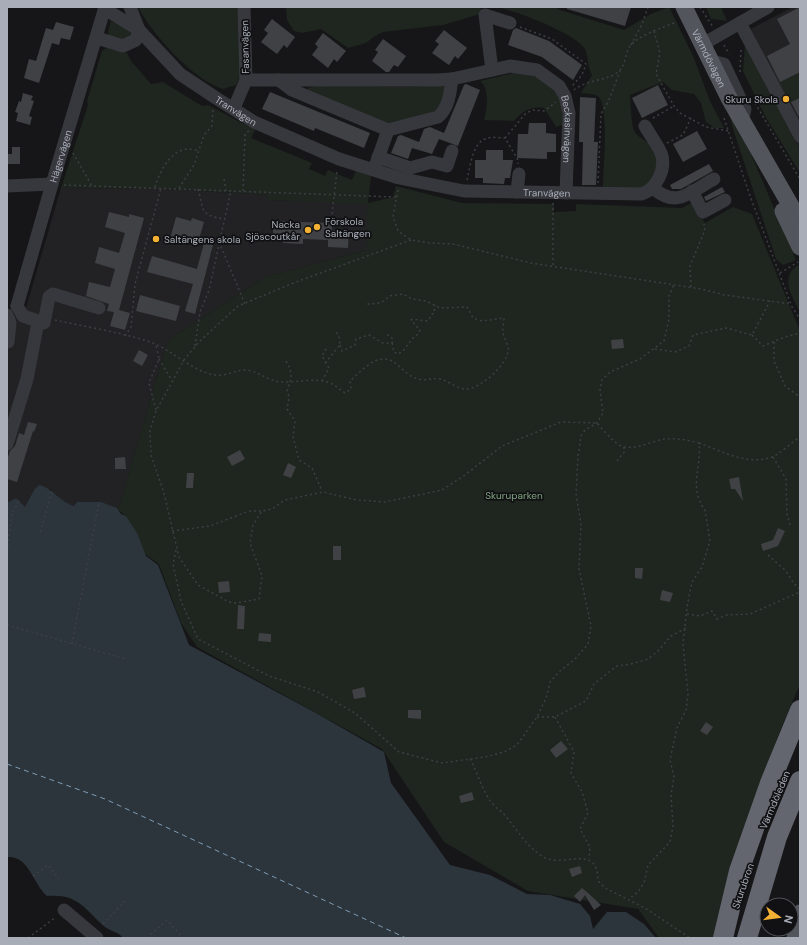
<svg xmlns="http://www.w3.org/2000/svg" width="807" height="945" viewBox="0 0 807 945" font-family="'DM Sans',sans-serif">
<rect width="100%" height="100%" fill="#161618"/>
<!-- built -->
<g fill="#222225">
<path d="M 793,7 L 800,7 L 800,151 L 739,35 Z"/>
<path d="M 61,188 L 165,189 L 267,195 L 267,200 L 368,203 L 367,250 L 265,277 L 168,340 L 118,510 L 109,505 L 99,502 L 77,502 L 74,506 L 64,503 L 50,489 L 34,490 L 25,508 L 7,503 L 7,319 L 26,308 Z"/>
</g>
<!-- green -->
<g fill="#1e261f">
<path d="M 138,7 L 239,7 L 241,74 L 236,85 L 223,89 C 194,81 152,34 138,7 Z"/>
<path d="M 481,7 L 480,14 L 443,25 L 383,32 L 375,36 L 366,43 L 348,48 L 321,29 L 302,33 L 294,31 L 287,20 L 286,8 L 556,7 L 560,10 L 624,30 L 651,14 L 669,7 L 693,56 L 710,101 L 724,128 L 715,128 L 706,122 L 701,103 L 694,94 L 672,90 L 663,82 L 630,95 C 631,104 631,126 635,132 C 637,136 643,139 647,142 C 666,158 655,173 644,189 L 603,189 C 603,171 609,109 599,97 C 594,93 587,94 581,93 L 592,75 C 587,67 589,58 585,49 C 575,33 516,11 497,7 C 492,6 486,7 481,7 Z"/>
<path d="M 706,7 L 721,7 L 727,21 L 711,19 Z"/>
<path d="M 111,21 L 123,26 L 134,35 L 125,41 L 109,36 L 108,32 Z"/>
<path d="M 745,44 L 800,151 L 800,173 L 765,116 L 743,71 Z"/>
<path d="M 107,48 L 127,53 L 131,61 L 151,84 L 163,82 L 202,106 L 208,105 L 255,130 L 251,138 L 312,163 L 309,169 L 325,176 L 328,170 L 352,180 L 356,170 L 371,176 L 368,203 L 393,197 L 396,186 L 462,203 L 554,204 L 554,212 L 576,211 L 576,204 L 682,208 L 693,202 L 705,223 L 733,207 L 752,214 L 800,331 L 800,684 L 778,736 L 746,832 L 718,938 L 659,938 L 638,909 L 528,891 L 444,842 L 382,749 L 197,647 L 181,623 L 159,564 L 145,554 L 126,516 L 118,510 L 168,340 L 265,277 L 367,250 L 367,204 L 267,200 L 267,195 L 165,189 L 61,188 L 88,105 L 87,101 L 102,51 Z"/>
<path d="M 517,72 C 532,75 561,83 563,103 C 563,110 562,118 562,125 L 556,127 L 544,108 C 531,106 522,111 514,121 L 484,120 C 487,109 490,88 480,81 Z"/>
<path d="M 800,72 L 800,98 L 788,104 L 778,83 Z"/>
<path d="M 448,84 L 441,109 L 388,127 L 308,90 L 308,88 L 316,86 L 408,87 Z"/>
<path d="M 727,106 L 740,128 L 796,260 L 783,265 L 776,259 L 733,129 Z"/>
<path d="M 798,265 L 800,269 L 800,312 C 792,296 779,278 798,265 Z"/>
</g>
<!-- water -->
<path fill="#2c353c" d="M 39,485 C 55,489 58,501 74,506 L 77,502 L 101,502 L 117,508 L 121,514 L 126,516 L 137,533 L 146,556 L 158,565 L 189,645 L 316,713 L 384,752 L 391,783 L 450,865 L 490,875 L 527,894 L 550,895 L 580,904 L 590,916 L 593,929 L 607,912 L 626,912 L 644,924 L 656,938 L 123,938 C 118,931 111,932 105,927 C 83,908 79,894 47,896 C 33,884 29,855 7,857 L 7,503 L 16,498 L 25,507 L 34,490 Z"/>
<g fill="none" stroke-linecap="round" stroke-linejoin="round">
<!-- ferry -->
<path stroke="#7f9bb3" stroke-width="1" stroke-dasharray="5 4" stroke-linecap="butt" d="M 7,764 L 105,799 L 406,938"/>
</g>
<!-- building -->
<g fill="#404145">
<path d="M 567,7 L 631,7 L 625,26 L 567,9 Z"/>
<path d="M 800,7 L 800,72 L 780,82 L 767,56 L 790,44 L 777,19 Z"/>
<path d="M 272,19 L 295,37 L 287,48 L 284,45 L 277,54 L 261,42 L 268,33 L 264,30 Z"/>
<path d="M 56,22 L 74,27 L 70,40 L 61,38 L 59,45 L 52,43 L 39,83 L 24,78 L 29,59 L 36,61 L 46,28 L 53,30 Z"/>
<path d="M 516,28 L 549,41 L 582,65 L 573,80 L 542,57 L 508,45 L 513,30 Z"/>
<path d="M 444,30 L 467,48 L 458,59 L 455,56 L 449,65 L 432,53 L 439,44 L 435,41 Z"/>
<path d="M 323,33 L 346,51 L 337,62 L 334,59 L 328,68 L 312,55 L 318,47 L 315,44 Z"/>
<path d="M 383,39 L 406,56 L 398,67 L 394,65 L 389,72 L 386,72 L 372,61 L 378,52 L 375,50 Z"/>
<path d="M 466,84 L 480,90 L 458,146 L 439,139 L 432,154 L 412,148 L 408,159 L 391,153 L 398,136 L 401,135 L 419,142 L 424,129 L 430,127 L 444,133 L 464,85 Z"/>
<path d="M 658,85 L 668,105 L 642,118 L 632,98 Z"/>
<path d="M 270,92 L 370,133 L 364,148 L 315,128 L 314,131 L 262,109 Z"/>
<path d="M 23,93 L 33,96 L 31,100 L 34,101 L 29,116 L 32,117 L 30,125 L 16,121 L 18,113 L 15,112 L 19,101 L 21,102 Z"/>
<path d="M 580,97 L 596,98 L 594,142 L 598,142 L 596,185 L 582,185 L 583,142 L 579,142 Z"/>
<path d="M 800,98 L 800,119 L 791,102 Z"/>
<path d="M 529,123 L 546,123 L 546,133 L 556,134 L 556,152 L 547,152 L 547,159 L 517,158 L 518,134 L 528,134 Z"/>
<path d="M 697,131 L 707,149 L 683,162 L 673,144 Z"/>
<path d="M 12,147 L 20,147 L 20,164 L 7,164 L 7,154 L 12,154 Z"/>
<path d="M 486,150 L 503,150 L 503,160 L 513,160 L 510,178 L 505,178 L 504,184 L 483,183 L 483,178 L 475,178 L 475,160 L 486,160 Z"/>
<path d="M 709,164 L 713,171 L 681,189 L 672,189 L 670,185 Z"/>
<path d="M 722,187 L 725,192 L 706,201 L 704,197 Z"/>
<path d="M 109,212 L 129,217 L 129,214 L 144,218 L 119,310 L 130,313 L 125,330 L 110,326 L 114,312 L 107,311 L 109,304 L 86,296 L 89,282 L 110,287 L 115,269 L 95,263 L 99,247 L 119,253 L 125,233 L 105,227 Z"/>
<path d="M 176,217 L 191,221 L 192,218 L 204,222 L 197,246 L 170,239 Z"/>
<path d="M 273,221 L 332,223 L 332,230 L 349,231 L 348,248 L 328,247 L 328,240 L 303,239 L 303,244 L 283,243 L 283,238 L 273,238 Z"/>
<path d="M 204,243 L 213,245 L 195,314 L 185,311 L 193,284 L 147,272 L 152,256 L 197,269 Z"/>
<path d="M 140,295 L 180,306 L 176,321 L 136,311 Z"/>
<path d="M 623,339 L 624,348 L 612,349 L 611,340 Z"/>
<path d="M 139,350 L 148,355 L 142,366 L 133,361 Z"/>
<path d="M 28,422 L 37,424 L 34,432 L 33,431 L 17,482 L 7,479 L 7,460 L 10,451 L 15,446 L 19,433 L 24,435 Z"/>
<path d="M 240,450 L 245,459 L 232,466 L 227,457 Z"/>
<path d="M 125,457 L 126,469 L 115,469 L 115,458 Z"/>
<path d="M 288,463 L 296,467 L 291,478 L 283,475 Z"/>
<path d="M 187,473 L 194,473 L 193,488 L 186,488 Z"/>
<path d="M 739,477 L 743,501 L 735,489 L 731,489 L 729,479 Z"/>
<path d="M 778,528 L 785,531 L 778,546 L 763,551 L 761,544 L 773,540 Z"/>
<rect x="333" y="546" width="8" height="14"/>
<path d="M 635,568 L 643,568 L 642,579 L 635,578 Z"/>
<path d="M 229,581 L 230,592 L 219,593 L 218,582 Z"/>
<path d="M 662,590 L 673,593 L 670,602 L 660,600 Z"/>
<path d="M 238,605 L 245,606 L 244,629 L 237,629 Z"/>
<path d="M 259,633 L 271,634 L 271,642 L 258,641 Z"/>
<path d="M 364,687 L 366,697 L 354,699 L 352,690 Z"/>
<path d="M 408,710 L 421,710 L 421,719 L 408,718 Z"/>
<path d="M 706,722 L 713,727 L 707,735 L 700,731 Z"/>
<path d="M 561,741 L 568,749 L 556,758 L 550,750 Z"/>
<path d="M 472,792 L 474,800 L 461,803 L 459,796 Z"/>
<path d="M 580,866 L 582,873 L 572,877 L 569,869 Z"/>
<path d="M 582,888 L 588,893 L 601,905 L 594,910 L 585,895 L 580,902 L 574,896 Z"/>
</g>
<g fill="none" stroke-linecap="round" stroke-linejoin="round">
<!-- path -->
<g stroke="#3d3f44" stroke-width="1.5" stroke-dasharray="2 3" stroke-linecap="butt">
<path d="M 700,7 L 713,27"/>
<path d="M 520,27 L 552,39 L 586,64 L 582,75 L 572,86"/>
<path d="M 654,31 L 660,53 L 656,74 L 674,106 L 680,113 L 706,127 L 729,131"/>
<path d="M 631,45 L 642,24 L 648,7"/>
<path d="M 724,45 L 729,54"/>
<path d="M 740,72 L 741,50"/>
<path d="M 574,90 C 587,79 609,81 619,71 C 626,65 625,53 630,46 C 639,35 664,27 677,22"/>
<path d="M 755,103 L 800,179"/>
<path d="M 653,118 L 674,106"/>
<path d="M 724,118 L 750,196 L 792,307 L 800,319"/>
<path d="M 505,138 L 526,113 L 533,110 L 544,111 L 556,102"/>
<path d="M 667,143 L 683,135 L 691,118"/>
<path d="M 73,153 L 92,186"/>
<path d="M 224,179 L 226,190"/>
<path d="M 467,180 C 470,168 472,144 485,139 C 491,136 499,138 505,138 L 518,160 L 518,164"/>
<path d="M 598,183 L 601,114 L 609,100 L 620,71"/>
<path d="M 64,185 L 396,197"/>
<path d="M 155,187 C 159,174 168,154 183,150 C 187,148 194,150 199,150"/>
<path d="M 179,188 L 194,165 L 204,135 L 212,126 L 213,110"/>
<path d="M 198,189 C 204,211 200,215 224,219"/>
<path d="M 398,190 L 393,217 L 398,231 L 411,240 L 430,243 L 453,244 L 531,263 L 701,289 L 725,295 L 784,303 L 791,303"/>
<path d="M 243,191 L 245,134 L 249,131"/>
<path d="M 332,214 L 337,171"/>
<path d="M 411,240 L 296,282 L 238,306 L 199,342 L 184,360 L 156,411 L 150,431 L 151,455 L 164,493 L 179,557 L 198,585 L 229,602 L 236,603 L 259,599 L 262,576 L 250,543 L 253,525 L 262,511 L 272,509 L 285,500 L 323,492 L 357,500 L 385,502 L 442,490 L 465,475 L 502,446 L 561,422 L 597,423 C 603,430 611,439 619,445 C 633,452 651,441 665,439 C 677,438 688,440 699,443 C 702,467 688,487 705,510 L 710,541 L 702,567 L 692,582 L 687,607 L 683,644 L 688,694 L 686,710 L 677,728 L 670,760 L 674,777 L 671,795 L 673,826 L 670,842 L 648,865 L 644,883 L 638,892 L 629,899"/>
<path d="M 219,242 L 245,304"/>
<path d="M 553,265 L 553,203"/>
<path d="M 780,273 L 798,262"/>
<path d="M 691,287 L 690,266 L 705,230 L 704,224"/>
<path d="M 55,320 C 86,327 120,332 150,342 C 173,350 191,371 215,375 C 226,377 237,369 247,370 C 260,372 268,381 281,382 C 297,383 314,377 330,383 C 335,385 340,390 345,393 L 351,389 L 350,381 C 358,374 373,357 386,359 C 396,360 404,373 413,377 C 426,383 430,377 440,379 C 449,381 455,388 465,389 C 478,391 508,364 508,351 C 509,345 504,339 503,333 C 502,329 504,323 504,318 L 482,321 L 473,318 L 467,307 L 440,308 L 426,301 L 412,299 L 403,294 L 389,296 C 383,304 375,304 365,304"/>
<path d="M 752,335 L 763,346 L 785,337 L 800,333"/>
<path d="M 125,336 L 131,327 L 135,284 L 161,188"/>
<path d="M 774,342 L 774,361 L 785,386 L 800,397"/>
<path d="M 392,343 L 394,352 L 398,354 L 403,351 L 412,339 L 418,334 L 420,330 L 411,320 L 413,319 L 425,321 L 429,320 L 431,315 L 434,313 L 435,305"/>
<path d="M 340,345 L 342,351 L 355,345 L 356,339 L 369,335 L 383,343 L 392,343 L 393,339 L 385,333"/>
<path d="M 195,346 L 200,312 L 209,290 L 231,190"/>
<path d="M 655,349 L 675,352 L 689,346 L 693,335 L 726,328 L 752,335 L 770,301"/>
<path d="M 159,359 L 171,379"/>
<path d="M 286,361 C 292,371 293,378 287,389 L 289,398 L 287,409 L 295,421 L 293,437 L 299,460 L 312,468 L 322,491"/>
<path d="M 325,363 L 340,345 L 339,336 L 336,332"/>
<path d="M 322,381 L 329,368 L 322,356 L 325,350 L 329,348"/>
<path d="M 156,410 L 149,383 L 159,359 L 156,345"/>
<path d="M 699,443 C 722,451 747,466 772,457 C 779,455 792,442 800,437"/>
<path d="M 773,457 L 786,479 L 787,514 L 790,525"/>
<path d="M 617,461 L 625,451 L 623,446"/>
<path d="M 172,531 L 210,526 L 249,511 L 261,511"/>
<path d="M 40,532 L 53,489"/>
<path d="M 176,550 L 173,564 L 181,601 L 198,639 L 269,676 L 318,692 L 355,713 L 399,752 L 442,763 L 485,757 L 504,752 L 517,745 L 537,717 L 546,698 L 550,682 L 560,671 L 576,658 L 588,644 L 591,626 L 579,569 L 581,524 L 576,494 L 578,456 L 581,436 L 585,430 L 597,423 L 603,413 L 600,390 L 602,380 L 610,372 L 640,359 L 664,341 L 669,319 L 669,296 L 674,284"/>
<path d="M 7,551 L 12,513 L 19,501"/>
<path d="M 768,555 L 786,571 L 794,584 L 800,589"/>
<path d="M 687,614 L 700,616 L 712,611 L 717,619 L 727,615 L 750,614 L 800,592"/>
<path d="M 7,625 L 126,659"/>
<path d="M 72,644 L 99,502"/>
<path d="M 537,717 L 555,717 L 586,701 L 594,684 L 609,672 L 617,666 L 631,664 L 648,659 L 658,651 L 671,636 L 686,628"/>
<path d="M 555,717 L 574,752 L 571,773 L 582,792 L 588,813 L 580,829 L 590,847 L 589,859"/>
<path d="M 470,759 C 478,773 482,791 492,803 C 495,807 499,810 503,813 C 516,828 525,845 542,856 C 562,870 598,841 598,881 L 605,888 L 645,908 L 690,938"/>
<path d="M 33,876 L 48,865 L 59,879"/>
<path d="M 103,924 L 127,899"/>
<path d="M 28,938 L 56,917"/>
<path d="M 147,938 L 167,920 L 183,938"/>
</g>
<!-- minor -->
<g stroke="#37383d" stroke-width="13">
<path id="s1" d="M 105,9 L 139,30 L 180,74 L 216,98 L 254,122 L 339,159 L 399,178 L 464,191 L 642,194 C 656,189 667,169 661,153 C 657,144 650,135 645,126"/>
<path d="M 740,23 L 800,136"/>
<path d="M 97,38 L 123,46 L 136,40 L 139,30 L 130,7"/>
<path d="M 703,44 L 768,7"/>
<path d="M 711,61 L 724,64 L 745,109 L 742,123"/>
<path d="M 492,70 L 485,15 L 510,23"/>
<path id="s2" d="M 246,80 L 437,80 L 452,79 L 510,66 L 537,70 L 559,86 L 565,96 L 569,113 L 566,193"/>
<path d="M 279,80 L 292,90 L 388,130 L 438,117 C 449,107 450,93 452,79"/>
<path d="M 234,108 L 246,80 L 244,7"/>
<path d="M 378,157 L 410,168 L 432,162 L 447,166 L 452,151"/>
<path d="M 376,164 L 388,130"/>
<path d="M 7,186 L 52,184"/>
<path d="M 653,188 C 677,209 690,192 714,179"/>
<path d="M 692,191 L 703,212 L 725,200"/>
<path d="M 517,192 L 519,174"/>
<path id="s3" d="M 17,306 L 52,184 L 105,7"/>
<path d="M 17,306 L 23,316 L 44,323 L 49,297 L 53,294 L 99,308"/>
<path d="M 7,315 L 10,323 L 8,342"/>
<path d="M 7,444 L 27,379 L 38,322"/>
<path d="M 64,910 L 97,938"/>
</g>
<!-- major -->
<g stroke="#53555c" stroke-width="17">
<path id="s4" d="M 684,7 L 729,98 L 800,222"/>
<path d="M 783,211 L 800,247"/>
</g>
<!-- highway -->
<g stroke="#63666e" stroke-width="20">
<path d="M 723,938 L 739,871 L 770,783 L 800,710"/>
<path d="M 747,938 L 777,837 L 800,781"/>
</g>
<!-- major-bridge -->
<path stroke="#53555c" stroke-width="17" d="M 795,938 L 800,913"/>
</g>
<!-- markers -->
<g fill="#f2b134" stroke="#111113" stroke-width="1.5">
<circle cx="786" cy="99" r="4"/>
<circle cx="317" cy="227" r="4"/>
<circle cx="308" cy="230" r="4"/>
<circle cx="156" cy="239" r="4"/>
</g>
<g text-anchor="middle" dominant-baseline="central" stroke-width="3.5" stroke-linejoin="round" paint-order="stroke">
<!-- street labels -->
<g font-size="10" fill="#a8adb8" stroke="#111113">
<text transform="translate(245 47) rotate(-91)">Fasanvägen</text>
<text stroke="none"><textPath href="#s4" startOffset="57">Värmdövägen</textPath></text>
<text stroke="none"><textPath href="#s1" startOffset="167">Tranvägen</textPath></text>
<text stroke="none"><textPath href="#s2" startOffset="365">Beckasinvägen</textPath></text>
<text stroke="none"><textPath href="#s3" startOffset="156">Hägervägen</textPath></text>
<text stroke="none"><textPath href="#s1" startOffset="493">Tranvägen</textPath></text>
<text transform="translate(775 800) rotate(-67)">Värmdöleden</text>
<text transform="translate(743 886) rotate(-71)">Skurubron</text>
</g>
<!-- poi labels -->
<g font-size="10" fill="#a8adb8" stroke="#111113" text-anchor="end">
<text x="778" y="99">Skuru Skola</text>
<text x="325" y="221" text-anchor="start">Förskola<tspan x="325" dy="12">Saltängen</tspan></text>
<text x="300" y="224">Nacka<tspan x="300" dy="12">Sjöscoutkår</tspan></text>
<text x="164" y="239" text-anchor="start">Saltängens skola</text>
</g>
<!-- park labels -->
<g font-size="10" fill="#7fa381" stroke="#111113">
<text x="514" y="495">Skuruparken</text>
</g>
</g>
<!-- border -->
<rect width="807" height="945" fill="none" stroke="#a8adb8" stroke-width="16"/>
<!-- north arrow -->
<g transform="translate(779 917) rotate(104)"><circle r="19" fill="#111113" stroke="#4d4f55"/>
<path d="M0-3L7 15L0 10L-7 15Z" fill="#f2b134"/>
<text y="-6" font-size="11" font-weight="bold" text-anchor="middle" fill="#a8adb8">N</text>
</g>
</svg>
